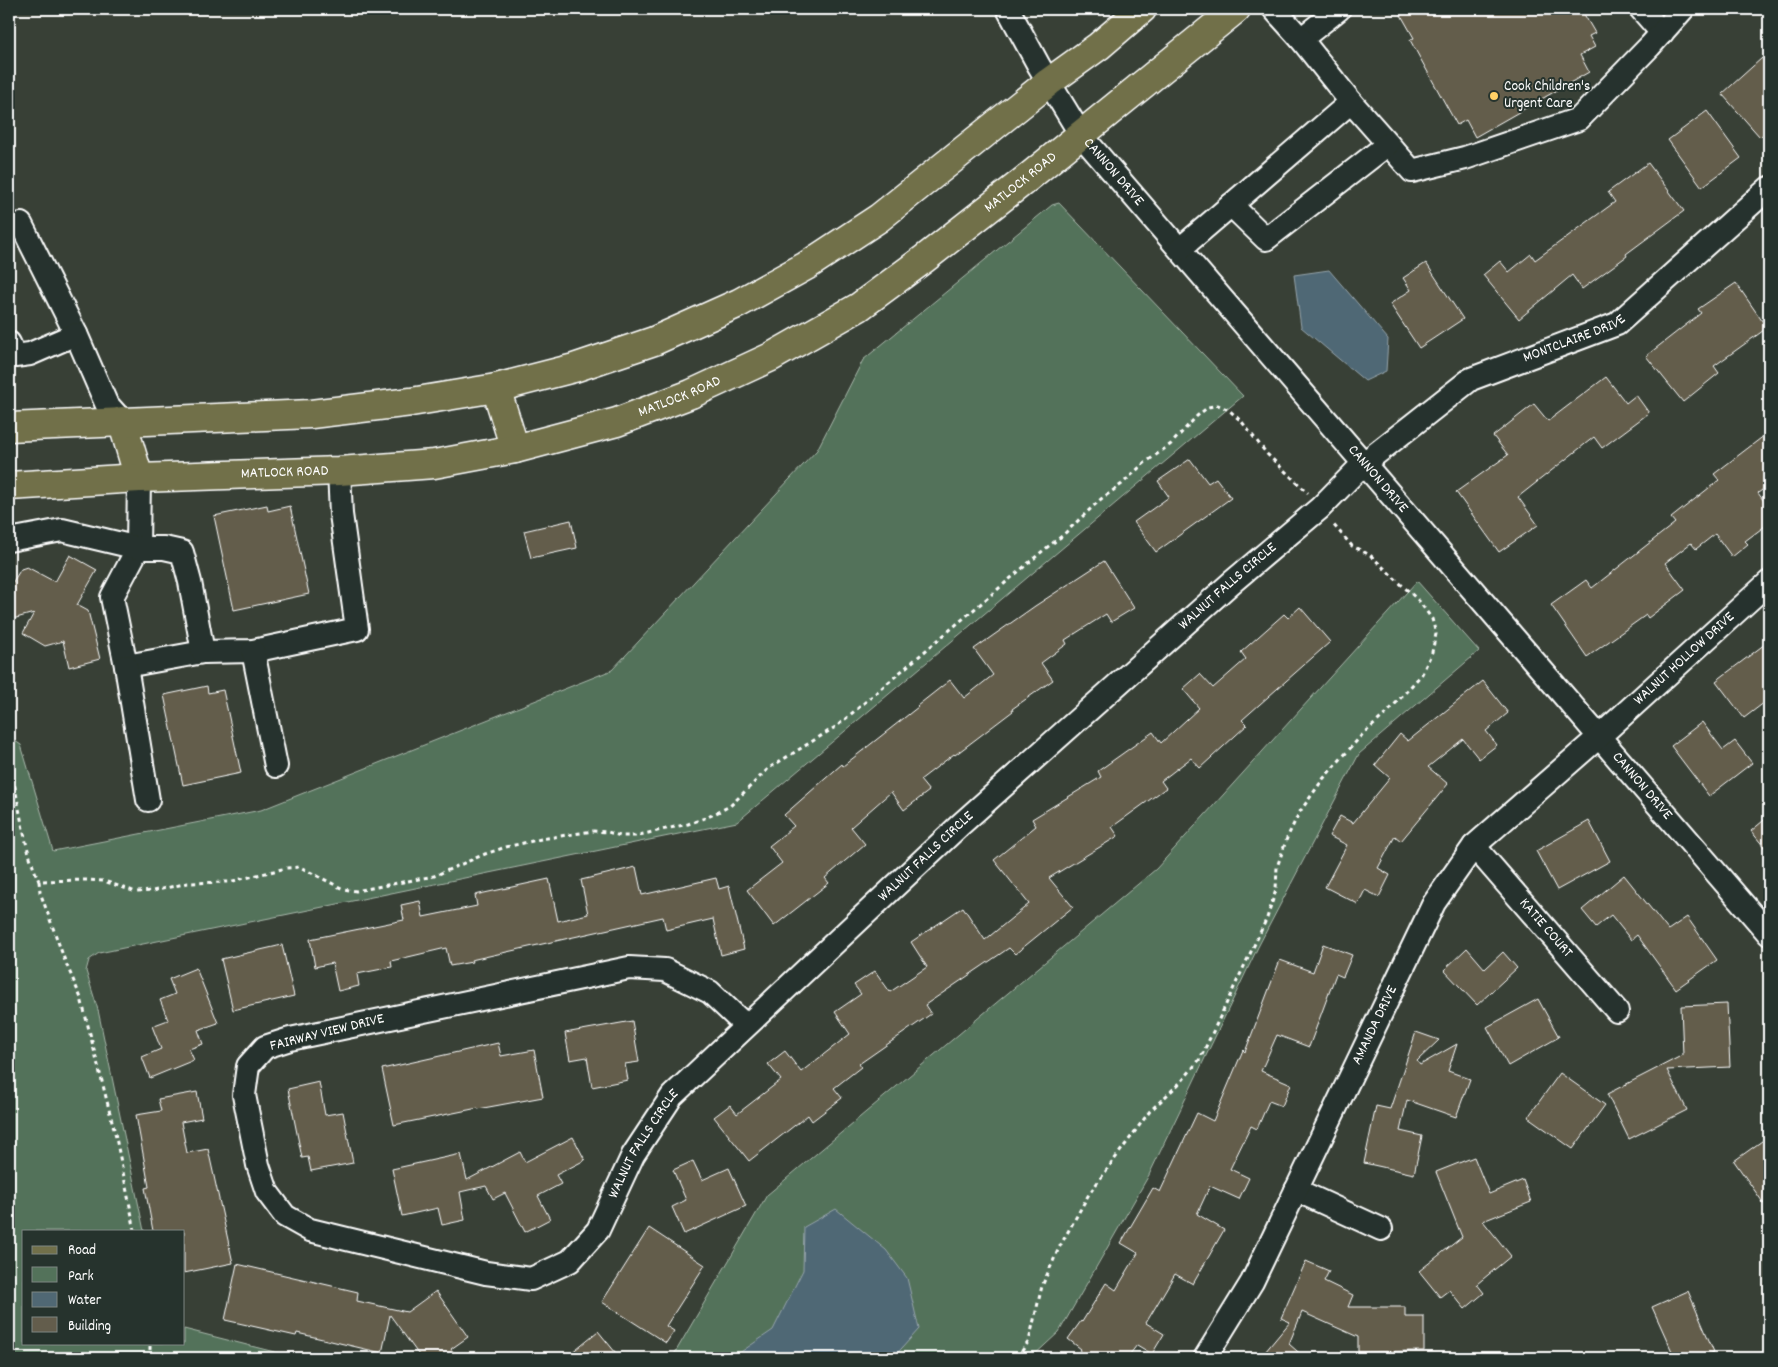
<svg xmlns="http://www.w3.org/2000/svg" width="1778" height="1367" viewBox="0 0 1778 1367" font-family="Dekko,sans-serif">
<rect width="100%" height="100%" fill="#384036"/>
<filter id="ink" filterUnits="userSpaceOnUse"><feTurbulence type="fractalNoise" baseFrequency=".02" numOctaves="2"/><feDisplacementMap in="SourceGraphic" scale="10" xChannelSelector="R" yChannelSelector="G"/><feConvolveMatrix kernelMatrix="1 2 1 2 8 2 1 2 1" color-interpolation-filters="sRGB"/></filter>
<g filter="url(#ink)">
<!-- green -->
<g fill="#53725a" stroke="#a9b8ac">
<path d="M 1059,203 L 1243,396 L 737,822 L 99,953 L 89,960 L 86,971 L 98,1010 L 144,1231 L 24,1231 L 24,1343 L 184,1343 L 184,1329 L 298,1358 L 9,1358 L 9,737 L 21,745 L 53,851 L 261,810 L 612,670 L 817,450 L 863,360 L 1052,205 Z"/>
<path d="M 1417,581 L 1479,651 L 1359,754 L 1258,947 L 1149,1175 L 1059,1332 L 1031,1358 L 672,1358 L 767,1195 L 1156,869 Z"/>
</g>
<!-- water -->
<g fill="#506874" stroke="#96a4ac">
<path d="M 1329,270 L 1388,339 L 1386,371 L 1365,381 L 1301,327 L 1294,275 Z"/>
<path d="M 836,1209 L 886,1250 L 907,1278 L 919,1329 L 893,1358 L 732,1358 L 773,1330 L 803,1270 L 804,1227 Z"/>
</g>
<!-- building -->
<g fill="#635d4c" stroke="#fff">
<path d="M 1411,9 L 1581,9 L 1595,33 L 1589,36 L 1595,47 L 1580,55 L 1589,72 L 1475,137 L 1466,120 L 1457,125 L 1410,40 L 1414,38 L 1401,15 Z"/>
<path d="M 1762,58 L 1769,66 L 1769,129 L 1760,137 L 1722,94 Z"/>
<path d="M 1707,111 L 1741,158 L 1702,187 L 1668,140 Z"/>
<path d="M 1648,163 L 1684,211 L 1626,254 L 1627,256 L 1582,289 L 1572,275 L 1519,319 L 1483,275 L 1500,261 L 1509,272 L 1531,254 L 1535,260 L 1615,202 L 1608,192 Z"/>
<path d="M 1426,263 L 1463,319 L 1419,348 L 1390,304 L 1411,290 L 1403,278 Z"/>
<path d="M 1736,283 L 1767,328 L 1714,366 L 1719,373 L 1683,402 L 1646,356 L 1701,313 L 1698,309 Z"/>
<path d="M 1606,377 L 1626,403 L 1636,395 L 1649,413 L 1602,448 L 1594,437 L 1518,497 L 1538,525 L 1499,552 L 1456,492 L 1508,455 L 1493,436 L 1534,404 L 1548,421 Z"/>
<path d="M 1769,432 L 1769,485 L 1758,493 L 1769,508 L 1769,523 L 1745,541 L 1748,544 L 1732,557 L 1715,534 L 1696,549 L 1691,543 L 1665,563 L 1685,590 L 1648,618 L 1646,615 L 1587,657 L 1551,605 L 1586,580 L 1592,588 L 1675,523 L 1671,518 L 1719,480 L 1714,474 Z"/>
<path d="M 1190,459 L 1208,483 L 1216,478 L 1231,498 L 1156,552 L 1134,522 L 1169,497 L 1158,481 Z"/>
<path d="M 267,505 L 268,511 L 290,506 L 309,594 L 234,610 L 214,516 Z"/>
<path d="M 571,520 L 577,548 L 531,558 L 524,531 Z"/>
<path d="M 70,555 L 97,570 L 77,605 L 88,611 L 100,659 L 69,667 L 63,641 L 45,646 L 23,633 L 34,613 L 9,620 L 9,588 L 21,569 L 27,567 L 55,582 Z"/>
<path d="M 1104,561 L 1134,608 L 1111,622 L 1106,614 L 1065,640 L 1067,644 L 1041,663 L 1053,680 L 1012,709 L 1013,711 L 955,755 L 954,754 L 920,780 L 929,791 L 904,810 L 891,792 L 851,827 L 865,844 L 825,878 L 829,883 L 774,926 L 747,890 L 782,863 L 769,846 L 794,826 L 784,815 L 842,764 L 843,766 L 918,707 L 917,706 L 950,680 L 964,698 L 993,675 L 974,649 L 1035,606 Z"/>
<path d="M 1300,607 L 1330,642 L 1242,720 L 1247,725 L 1200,768 L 1191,758 L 1161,781 L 1166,788 L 1112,827 L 1118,836 L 1049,878 L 1073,907 L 1015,954 L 1009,948 L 925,1005 L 931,1014 L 859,1064 L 861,1067 L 834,1088 L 842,1098 L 812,1121 L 808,1115 L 749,1161 L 714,1117 L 730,1105 L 737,1114 L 781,1080 L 768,1064 L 785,1051 L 801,1072 L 850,1034 L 835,1012 L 861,994 L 854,985 L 875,971 L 890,992 L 927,967 L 911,942 L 963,907 L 985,940 L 1029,904 L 994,860 L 1036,826 L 1032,819 L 1101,777 L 1098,771 L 1153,732 L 1161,743 L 1199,708 L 1183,689 L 1200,674 L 1213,688 L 1246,659 L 1241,652 L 1284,614 L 1288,618 Z"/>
<path d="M 1769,641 L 1769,699 L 1744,718 L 1716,681 Z"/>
<path d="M 1483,681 L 1508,713 L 1486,731 L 1497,745 L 1479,759 L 1463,739 L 1428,767 L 1448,784 L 1401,841 L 1395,836 L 1378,868 L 1390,875 L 1379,897 L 1365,890 L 1358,904 L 1325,887 L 1347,845 L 1329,836 L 1340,816 L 1353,823 L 1390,778 L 1375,765 L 1400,734 L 1408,741 Z"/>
<path d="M 207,686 L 208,693 L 223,690 L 241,773 L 183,785 L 164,695 Z"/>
<path d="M 1702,722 L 1723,750 L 1735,741 L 1752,763 L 1709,796 L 1671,746 Z"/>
<path d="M 1769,816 L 1769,853 L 1751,831 Z"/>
<path d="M 1589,821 L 1610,861 L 1557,890 L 1536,851 Z"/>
<path d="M 636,867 L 642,895 L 716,878 L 719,889 L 729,886 L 744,949 L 721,955 L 713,919 L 666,930 L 663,917 L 471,960 L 472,962 L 450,966 L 446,948 L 391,961 L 392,967 L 357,974 L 359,986 L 338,991 L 332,963 L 315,967 L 310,939 L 404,920 L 401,905 L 420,901 L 423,917 L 477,906 L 475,895 L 549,879 L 558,921 L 588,914 L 581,880 Z"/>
<path d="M 1624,875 L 1668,930 L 1687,917 L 1717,960 L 1676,989 L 1637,935 L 1631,940 L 1611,915 L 1596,927 L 1582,910 Z"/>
<path d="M 1323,944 L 1352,955 L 1343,977 L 1336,974 L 1309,1047 L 1277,1035 L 1261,1071 L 1291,1084 L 1282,1106 L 1269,1101 L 1257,1129 L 1251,1126 L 1230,1169 L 1249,1178 L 1239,1199 L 1210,1186 L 1197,1214 L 1224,1230 L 1193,1284 L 1175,1274 L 1146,1323 L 1164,1334 L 1152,1354 L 1137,1345 L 1127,1358 L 1074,1358 L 1081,1349 L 1068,1339 L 1081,1321 L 1082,1322 L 1106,1283 L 1116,1290 L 1138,1253 L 1121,1243 L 1153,1188 L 1160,1192 L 1197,1113 L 1213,1121 L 1243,1050 L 1245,1052 L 1280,960 L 1313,972 Z"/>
<path d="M 282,945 L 294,996 L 233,1010 L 221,959 Z"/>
<path d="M 1467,948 L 1485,969 L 1503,952 L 1517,968 L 1477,1005 L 1444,970 Z"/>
<path d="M 196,968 L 218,1023 L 198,1030 L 203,1044 L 189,1049 L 194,1060 L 150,1078 L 142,1057 L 161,1049 L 152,1026 L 168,1020 L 160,1000 L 175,994 L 169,979 Z"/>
<path d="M 1538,999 L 1559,1037 L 1508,1066 L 1487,1027 Z"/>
<path d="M 1727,1004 L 1730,1067 L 1667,1070 L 1687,1110 L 1629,1139 L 1607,1094 L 1683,1055 L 1681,1006 Z"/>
<path d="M 632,1021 L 639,1062 L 625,1064 L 628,1080 L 592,1087 L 587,1057 L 570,1060 L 565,1033 Z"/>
<path d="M 1416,1032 L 1439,1040 L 1417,1061 L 1420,1065 L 1457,1044 L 1448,1071 L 1470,1079 L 1456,1117 L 1407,1100 L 1400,1131 L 1422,1136 L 1414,1174 L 1364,1163 L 1376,1106 L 1390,1109 Z"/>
<path d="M 498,1043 L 501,1056 L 534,1050 L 543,1097 L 478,1109 L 478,1108 L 394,1125 L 382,1069 Z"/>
<path d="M 1560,1073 L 1605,1105 L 1573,1149 L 1528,1117 Z"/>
<path d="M 319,1082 L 325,1115 L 343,1112 L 353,1163 L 311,1171 L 308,1157 L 302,1158 L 288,1089 Z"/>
<path d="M 197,1092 L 202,1118 L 181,1122 L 187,1153 L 208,1149 L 233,1263 L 184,1273 L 184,1231 L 153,1231 L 145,1188 L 149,1187 L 136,1115 L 161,1111 L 158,1099 Z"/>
<path d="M 1769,1136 L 1769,1211 L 1734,1161 Z"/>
<path d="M 573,1137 L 585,1160 L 556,1175 L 561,1184 L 538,1196 L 550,1219 L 525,1232 L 505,1193 L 493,1199 L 486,1186 L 460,1192 L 465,1220 L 442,1225 L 438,1208 L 402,1216 L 392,1169 L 461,1154 L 467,1180 L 520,1152 L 525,1162 Z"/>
<path d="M 1474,1157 L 1489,1194 L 1523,1180 L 1531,1202 L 1483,1221 L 1511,1256 L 1477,1284 L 1484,1293 L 1465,1309 L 1449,1290 L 1440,1297 L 1419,1271 L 1462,1237 L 1436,1172 Z"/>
<path d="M 693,1161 L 702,1180 L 729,1168 L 746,1206 L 684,1234 L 672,1207 L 686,1200 L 673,1170 Z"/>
<path d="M 649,1228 L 705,1265 L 666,1326 L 674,1331 L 666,1343 L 602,1302 Z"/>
<path d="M 1306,1261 L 1329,1271 L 1324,1281 L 1353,1295 L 1348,1307 L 1405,1307 L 1405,1317 L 1424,1317 L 1424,1351 L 1358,1352 L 1358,1337 L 1302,1312 L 1289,1344 L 1305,1358 L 1260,1358 L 1290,1322 L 1281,1318 Z"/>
<path d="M 237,1264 L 358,1292 L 357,1301 L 407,1312 L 436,1291 L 468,1337 L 451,1349 L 458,1358 L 421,1358 L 390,1315 L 382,1353 L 297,1333 L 296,1336 L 225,1320 Z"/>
<path d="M 1688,1291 L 1714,1352 L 1700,1358 L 1675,1358 L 1652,1307 Z"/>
<path d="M 598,1331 L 620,1358 L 565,1358 Z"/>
</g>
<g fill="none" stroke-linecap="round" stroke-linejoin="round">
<!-- minor casing -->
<g stroke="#fff" stroke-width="26">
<g id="minor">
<path id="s1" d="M 1008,9 L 1039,66 L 1081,135 L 1769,934"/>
<path d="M 1641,9 L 1662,33"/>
<path d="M 1301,39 L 1339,9"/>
<path d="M 1351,102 L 1412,171 L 1465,158 L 1579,119 L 1650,46 L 1683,9"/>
<path d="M 1231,205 L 1266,239 L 1388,144"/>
<path d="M 9,226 L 21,224 L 76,334 L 106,403 L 122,421"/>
<path d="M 1180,249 L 1351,102 L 1301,39 L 1274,9"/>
<path d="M 9,343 L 15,356 L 30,354 L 76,334"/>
<path d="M 139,478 L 138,548 L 112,597 L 126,666 L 203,652 L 253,651 L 357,629 L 341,514 L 339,471"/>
<path d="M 9,540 L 62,530 L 138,548 L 164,548 L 182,552 L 190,582 L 203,652"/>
<path d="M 253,651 L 276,766"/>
<path d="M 126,666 L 148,800"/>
<path id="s2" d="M 1474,846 L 1617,1011"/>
<path id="s3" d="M 745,1025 L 710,992 L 665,970 L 629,968 L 290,1039 L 265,1047 L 248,1066 L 244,1095 L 258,1165 L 267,1192 L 285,1216 L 310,1230 L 486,1273 L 531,1279 L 570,1261 L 598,1230 L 633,1155 L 672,1096 L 960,825 L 1231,583 L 1320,508 L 1363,464 L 1471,379 L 1617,324 L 1769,188"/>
<path d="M 1296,1190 L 1381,1229"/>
<path id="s4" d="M 1205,1358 L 1252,1282 L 1434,903 L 1474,846 L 1600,736 L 1769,582"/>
</g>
</g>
<!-- major casing -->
<g stroke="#fff" stroke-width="31">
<g id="major">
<path d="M 496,388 L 515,449"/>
<path d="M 122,421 L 139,478"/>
<path d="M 9,427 L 311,414 L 411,402 L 496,388 L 574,368 L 654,341 L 739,303 L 806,266 L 879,218 L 1049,82 L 1099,46 L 1142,9"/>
<path id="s5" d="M 9,486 L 139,478 L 339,471 L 434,464 L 515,449 L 617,422 L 691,394 L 771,357 L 859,307 L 924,259 L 1025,180 L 1236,9"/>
</g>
</g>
<!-- path -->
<g stroke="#fff" stroke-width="3" stroke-dasharray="4 4" stroke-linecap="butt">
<path d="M 9,762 C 20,802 22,844 39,881"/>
<path d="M 135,1231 L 115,1133 L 81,998 L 65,961 L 40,892 L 39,881 L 87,880 L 104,881 L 136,892 L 153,891 L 188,883 L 229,882 L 286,868 L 300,867 L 343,889 L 356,891 L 434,876 L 485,854 L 506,847 L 541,839 L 593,831 L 608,832 L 620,836 L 635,836 L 688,824 L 708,817 L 730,806 L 769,768 L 837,726 L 1045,549 L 1062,536 L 1101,499 L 1122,484 L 1142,465 L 1171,444 L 1197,416 L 1208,407 L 1218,405 L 1229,410 L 1242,422 L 1267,454 L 1308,493"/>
<path d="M 150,1358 L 150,1343"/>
<path d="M 1017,1358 L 1029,1341 L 1042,1286 L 1059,1248 L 1089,1194 L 1150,1111 L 1182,1081 L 1200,1059 L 1267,918 L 1276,890 L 1277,867 L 1287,838 L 1299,813 L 1323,779 L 1361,736 L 1388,712 L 1422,674 L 1432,652 L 1436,634 L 1432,619 L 1419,601 L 1370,555 L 1352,546 L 1332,523"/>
</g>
<!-- minor -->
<use href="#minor" stroke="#26332d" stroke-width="22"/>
<!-- major -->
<use href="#major" stroke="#71704a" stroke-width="28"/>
</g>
</g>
<!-- markers -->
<circle fill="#ffd166" stroke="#26332d" stroke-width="2" cx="1494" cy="96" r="5"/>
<g text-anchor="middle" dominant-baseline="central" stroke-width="4" stroke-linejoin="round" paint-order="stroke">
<!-- poi labels -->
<g font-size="15" fill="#fff" stroke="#26332d" text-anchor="start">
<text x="1504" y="87">Cook Children's<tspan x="1504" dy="17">Urgent Care</tspan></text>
</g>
<!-- street labels -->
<g font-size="15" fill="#fff" stroke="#26332d">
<text stroke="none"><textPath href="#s1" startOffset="195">CANNON DRIVE</textPath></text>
<text stroke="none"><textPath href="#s5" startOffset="1086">MATLOCK ROAD</textPath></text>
<text stroke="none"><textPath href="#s3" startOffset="2370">MONTCLAIRE DRIVE</textPath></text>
<text stroke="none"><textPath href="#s5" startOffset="681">MATLOCK ROAD</textPath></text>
<text stroke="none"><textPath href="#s5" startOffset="276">MATLOCK ROAD</textPath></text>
<text stroke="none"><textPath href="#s1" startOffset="600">CANNON DRIVE</textPath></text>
<text stroke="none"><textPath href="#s3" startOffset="1939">WALNUT FALLS CIRCLE</textPath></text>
<text stroke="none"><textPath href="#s4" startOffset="861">WALNUT HOLLOW DRIVE</textPath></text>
<text stroke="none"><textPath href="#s1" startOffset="1005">CANNON DRIVE</textPath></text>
<text stroke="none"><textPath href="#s3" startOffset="1534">WALNUT FALLS CIRCLE</textPath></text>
<text stroke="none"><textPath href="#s2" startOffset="109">KATIE COURT</textPath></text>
<text stroke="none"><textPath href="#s4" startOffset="374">AMANDA DRIVE</textPath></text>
<text transform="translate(327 1033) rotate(-14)">FAIRWAY VIEW DRIVE</text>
<text stroke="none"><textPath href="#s3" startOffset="1129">WALNUT FALLS CIRCLE</textPath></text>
</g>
</g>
<!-- margin -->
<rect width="1778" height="1367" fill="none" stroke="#26332d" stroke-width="30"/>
<rect x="15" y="15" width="1748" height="1337" fill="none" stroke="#fff" stroke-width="2" filter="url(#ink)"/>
<!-- legend -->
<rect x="22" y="1230" width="162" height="115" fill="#26332d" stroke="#7d8581"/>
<rect x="32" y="1246" width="25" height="8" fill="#71704a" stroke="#7d8581"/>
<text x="68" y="1254" font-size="15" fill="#ffffff">Road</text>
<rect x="32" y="1267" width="25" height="15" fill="#53725a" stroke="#7d8581"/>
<text x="68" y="1280" font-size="15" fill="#ffffff">Park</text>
<rect x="32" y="1292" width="25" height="15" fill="#506874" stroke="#7d8581"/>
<text x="68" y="1304" font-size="15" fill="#ffffff">Water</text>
<rect x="32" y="1317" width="25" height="15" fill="#635d4c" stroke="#7d8581"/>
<text x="68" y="1330" font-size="15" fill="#ffffff">Building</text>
</svg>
